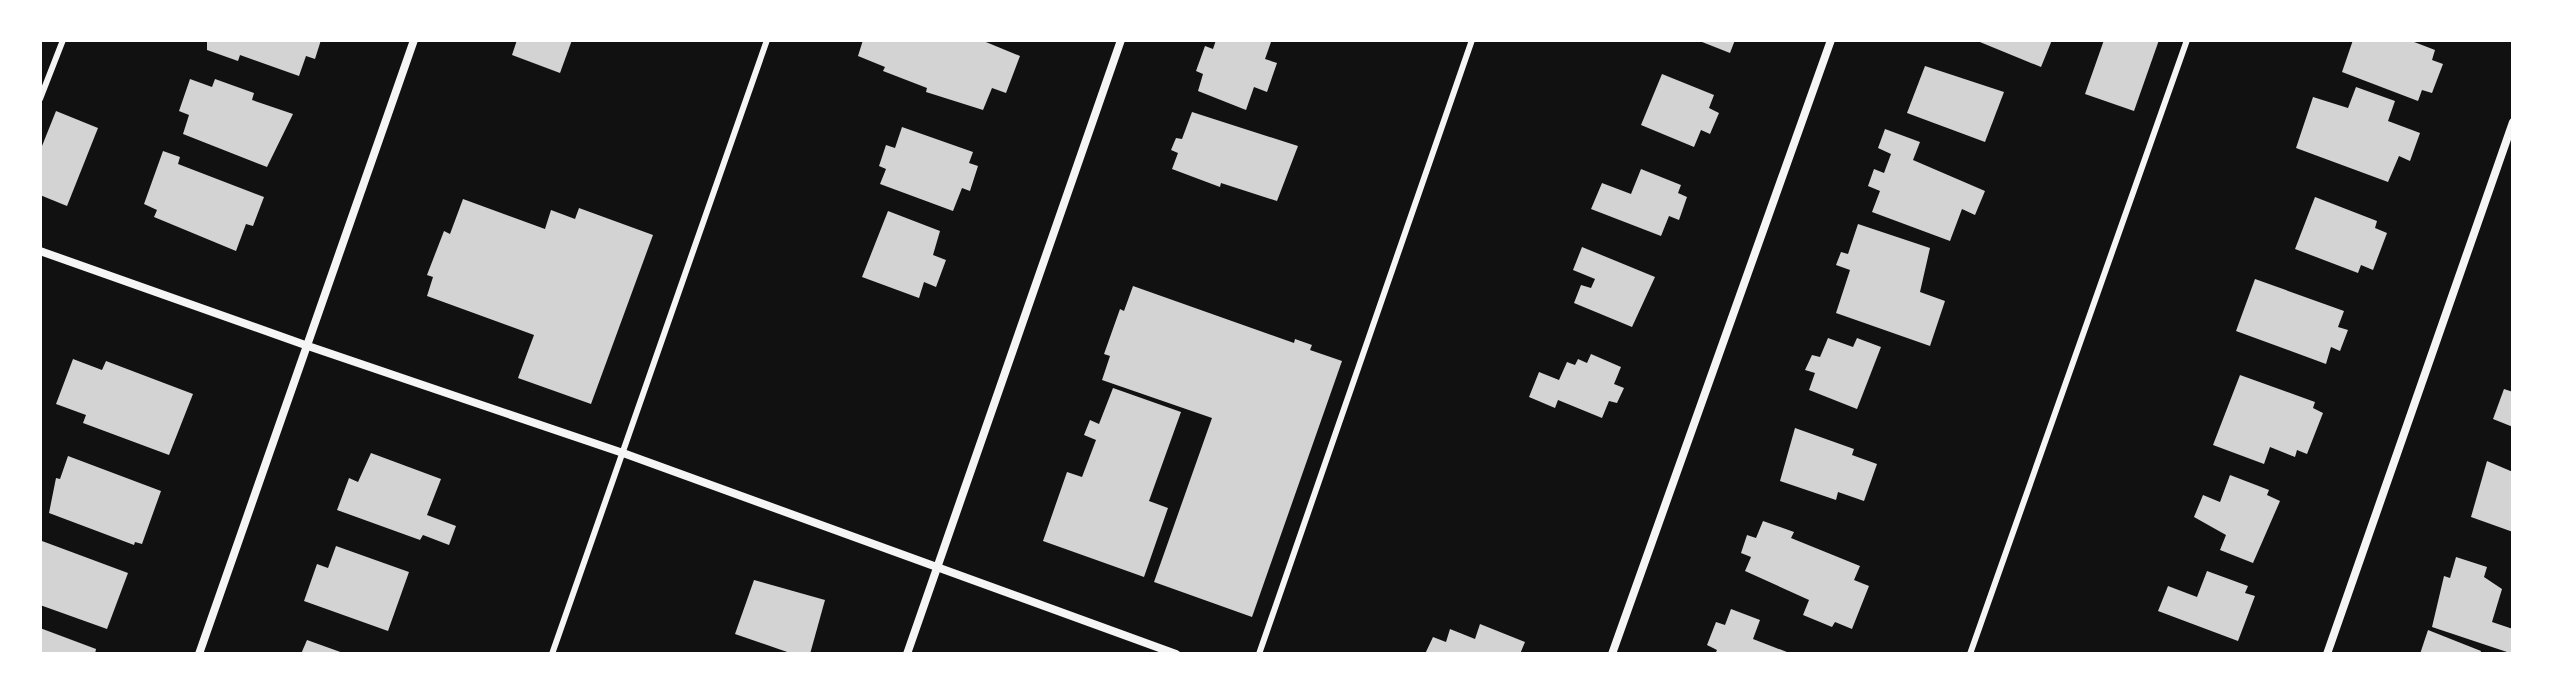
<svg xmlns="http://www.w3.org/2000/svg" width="2553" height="694" viewBox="0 0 2553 694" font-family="Literata,serif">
<rect width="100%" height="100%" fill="#111"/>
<!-- building -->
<g fill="#d3d3d3">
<path d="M 207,40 L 321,40 L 315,59 L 306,56 L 299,76 L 240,55 L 238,61 L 207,50 Z"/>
<path d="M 517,40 L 572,40 L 560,73 L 512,55 Z"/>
<path d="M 863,40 L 981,40 L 1020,56 L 1006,93 L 992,88 L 983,110 L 926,92 L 927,88 L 883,71 L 885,67 L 858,56 Z"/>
<path d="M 1216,40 L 1265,40 L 1271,42 L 1265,59 L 1277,63 L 1267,92 L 1254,87 L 1246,110 L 1198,91 L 1203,74 L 1196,71 L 1205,46 L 1213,49 Z"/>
<path d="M 1697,40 L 1735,40 L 1730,53 Z"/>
<path d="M 1975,40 L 2052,40 L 2041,67 Z"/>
<path d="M 2104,40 L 2159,40 L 2134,111 L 2085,94 Z"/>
<path d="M 2353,40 L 2409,40 L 2435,50 L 2432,60 L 2443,64 L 2432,93 L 2422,90 L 2418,101 L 2342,72 Z"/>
<path d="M 1925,66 L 2004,92 L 1985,142 L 1907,113 Z"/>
<path d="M 1662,74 L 1714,95 L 1709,108 L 1719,113 L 1710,134 L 1701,130 L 1694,147 L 1641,125 Z"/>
<path d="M 190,79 L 212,87 L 215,79 L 254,93 L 252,100 L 293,114 L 267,167 L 183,134 L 189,115 L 179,111 Z"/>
<path d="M 2356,87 L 2395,101 L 2388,121 L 2420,133 L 2410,161 L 2399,156 L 2388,182 L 2296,148 L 2313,97 L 2348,108 Z"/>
<path d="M 56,111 L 98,128 L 67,206 L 40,195 L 40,151 Z"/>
<path d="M 1192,112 L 1298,146 L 1277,201 L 1221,183 L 1220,187 L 1172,169 L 1178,153 L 1171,150 L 1176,138 L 1182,139 Z"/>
<path d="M 902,127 L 973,152 L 969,163 L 978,166 L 970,191 L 962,188 L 953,211 L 880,184 L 886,169 L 879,166 L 886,145 L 895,148 Z"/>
<path d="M 1885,129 L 1920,142 L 1913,160 L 1985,191 L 1975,215 L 1962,209 L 1950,241 L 1872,212 L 1880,191 L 1868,186 L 1874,169 L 1884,173 L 1891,154 L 1878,148 Z"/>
<path d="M 163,151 L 180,157 L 178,164 L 264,197 L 253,226 L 246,224 L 236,251 L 154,217 L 157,210 L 144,204 Z"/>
<path d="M 1641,169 L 1681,185 L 1678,193 L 1687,197 L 1679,220 L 1669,216 L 1661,236 L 1591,209 L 1602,183 L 1631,194 Z"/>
<path d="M 2315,197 L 2377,221 L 2375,228 L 2387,233 L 2373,270 L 2361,265 L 2358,273 L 2295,249 Z"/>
<path d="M 463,199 L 545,229 L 551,210 L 575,219 L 579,208 L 653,235 L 591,404 L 518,378 L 534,335 L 427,296 L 433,277 L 427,275 L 444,231 L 450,234 Z"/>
<path d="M 888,211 L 940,231 L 933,255 L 946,260 L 936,287 L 924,282 L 919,298 L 862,277 Z"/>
<path d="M 1858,224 L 1930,248 L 1920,292 L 1945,301 L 1930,346 L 1836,313 L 1850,270 L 1836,265 L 1841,252 L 1848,254 Z"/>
<path d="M 1582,247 L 1655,277 L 1632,327 L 1574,303 L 1581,285 L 1591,288 L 1595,279 L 1573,270 Z"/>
<path d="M 2255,279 L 2344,311 L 2338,327 L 2348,330 L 2340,351 L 2331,347 L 2326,364 L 2236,331 Z"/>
<path d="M 1133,286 L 1294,343 L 1295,339 L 1312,345 L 1310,350 L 1342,361 L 1252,617 L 1154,582 L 1212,418 L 1102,380 L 1110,356 L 1104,354 L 1120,309 L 1124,311 Z"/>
<path d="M 1828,338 L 1853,347 L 1857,338 L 1881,347 L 1857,409 L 1809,390 L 1815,373 L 1805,370 L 1812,355 L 1820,357 Z"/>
<path d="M 1591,354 L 1621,367 L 1614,384 L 1624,388 L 1617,403 L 1609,401 L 1602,418 L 1558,400 L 1555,408 L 1529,397 L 1539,372 L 1559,380 L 1567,362 L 1575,365 L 1578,359 L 1587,363 Z"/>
<path d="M 73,359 L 102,370 L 106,361 L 193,394 L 169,455 L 83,423 L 86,415 L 56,404 Z"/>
<path d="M 2240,375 L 2315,402 L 2313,408 L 2323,413 L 2307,454 L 2297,450 L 2295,457 L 2270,447 L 2264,464 L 2213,445 Z"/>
<path d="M 1113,388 L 1181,412 L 1149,501 L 1168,508 L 1144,577 L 1043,541 L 1067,472 L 1082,477 L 1096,440 L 1084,435 L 1090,420 L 1099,424 Z"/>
<path d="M 2504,389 L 2513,392 L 2513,427 L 2493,419 Z"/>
<path d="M 1795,428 L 1854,449 L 1852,455 L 1877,464 L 1864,501 L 1838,492 L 1836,500 L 1780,481 Z"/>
<path d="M 371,453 L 441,479 L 427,515 L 456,526 L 449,545 L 423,535 L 420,540 L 337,510 L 349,478 L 358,482 Z"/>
<path d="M 68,456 L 161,491 L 142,544 L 135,542 L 134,545 L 49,513 L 56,478 L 60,479 Z"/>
<path d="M 2487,461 L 2513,472 L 2513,532 L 2471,517 Z"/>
<path d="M 2230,475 L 2269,490 L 2267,495 L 2280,501 L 2253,563 L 2220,550 L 2226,535 L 2194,517 L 2203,495 L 2220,502 Z"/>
<path d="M 1763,521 L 1794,532 L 1791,538 L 1860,566 L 1854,580 L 1869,586 L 1852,629 L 1835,622 L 1832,627 L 1803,615 L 1809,600 L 1745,571 L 1751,557 L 1741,553 L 1747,535 L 1756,538 Z"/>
<path d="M 42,541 L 128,573 L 107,629 L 40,605 Z"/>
<path d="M 336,546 L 409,572 L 388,631 L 304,601 L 317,564 L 328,568 Z"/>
<path d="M 2456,557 L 2487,567 L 2484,577 L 2502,589 L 2492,622 L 2513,629 L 2513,654 L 2432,627 L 2444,576 L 2450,578 Z"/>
<path d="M 2207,571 L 2248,586 L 2245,593 L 2255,596 L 2238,641 L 2158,611 L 2168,586 L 2197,597 Z"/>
<path d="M 754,580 L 825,600 L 810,654 L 793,654 L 735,634 Z"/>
<path d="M 1731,609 L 1760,620 L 1753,639 L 1792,654 L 1715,654 L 1717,650 L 1707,645 L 1716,622 L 1725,625 Z"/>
<path d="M 1480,624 L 1525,642 L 1520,654 L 1425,654 L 1433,637 L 1446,642 L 1450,629 L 1475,639 Z"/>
<path d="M 40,628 L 96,649 L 95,654 L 40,654 Z"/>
<path d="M 2428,630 L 2481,651 L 2480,654 L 2420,654 Z"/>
<path d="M 307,640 L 346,654 L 301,654 Z"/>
</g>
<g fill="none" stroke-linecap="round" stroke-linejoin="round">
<!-- service -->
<g stroke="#f5f5f5" stroke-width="6">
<path d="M 40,99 L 63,40"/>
<path d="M 552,654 L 767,40"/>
<path d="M 1259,654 L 1472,40"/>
<path d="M 1970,654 L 2187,40"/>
</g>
<!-- minor -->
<g stroke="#f5f5f5" stroke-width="8">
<path d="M 40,251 L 308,346 L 623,453 L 1176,654"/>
<path d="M 199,654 L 414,40"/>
<path d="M 907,654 L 1121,40"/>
<path d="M 1612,654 L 1831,40"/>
<path d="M 2327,654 L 2513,122"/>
</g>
</g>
<!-- border -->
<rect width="2553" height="694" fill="none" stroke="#ffffff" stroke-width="84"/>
</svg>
